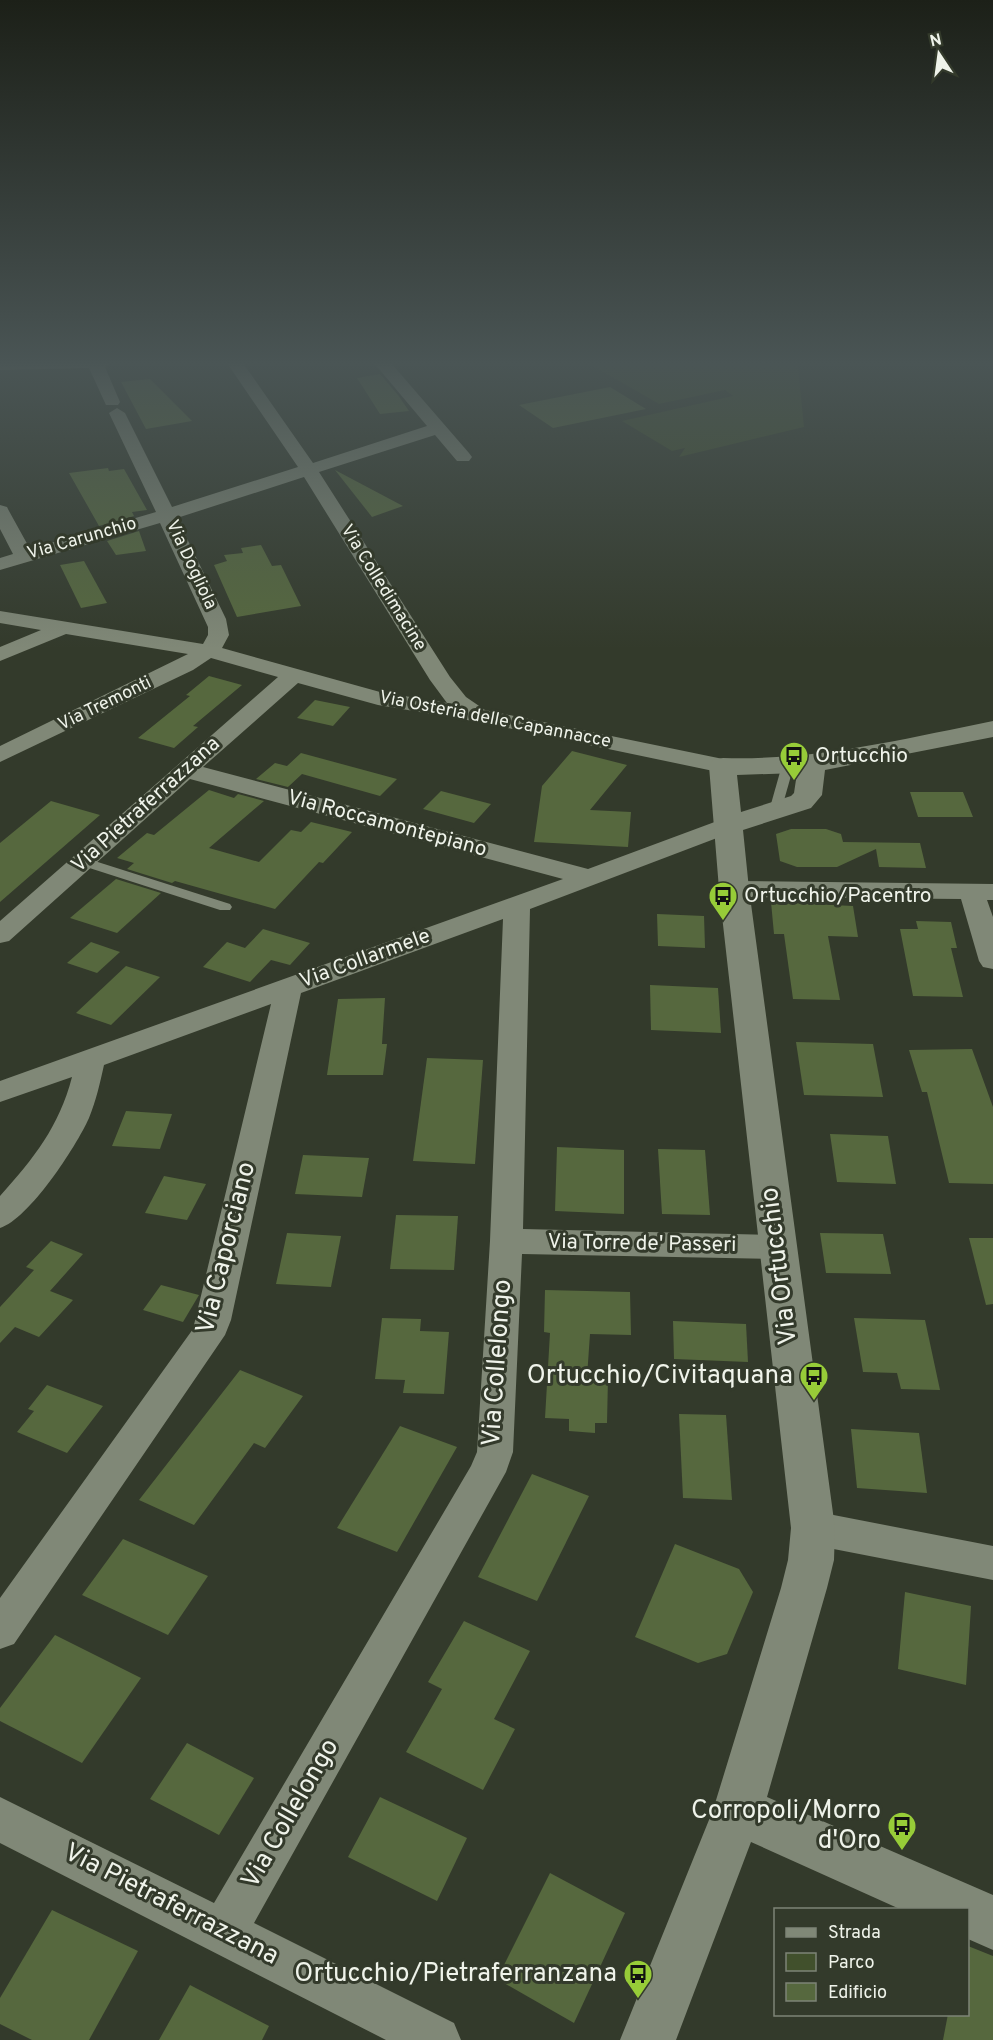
<svg xmlns="http://www.w3.org/2000/svg" width="993" height="2040" viewBox="0 0 993 2040" font-family="Overpass,sans-serif">
<rect width="100%" height="100%" fill="#333a2b"/>
<!-- green -->
<path fill="#41502c" d="M 588,363 L 790,363 L 798,367 L 804,427 L 679,457 L 685,448 L 672,451 L 622,421 L 733,396 L 725,390 L 659,404 Z"/>
<!-- building -->
<g fill="#56683e">
<path d="M 380,374 L 398,395 L 409,411 L 380,414 L 357,378 Z"/>
<path d="M 150,379 L 192,421 L 146,429 L 121,382 Z"/>
<path d="M 610,387 L 646,409 L 553,428 L 519,405 Z"/>
<path d="M 108,468 L 109,471 L 124,469 L 147,510 L 132,512 L 134,516 L 99,526 L 69,473 Z"/>
<path d="M 335,470 L 403,506 L 372,517 Z"/>
<path d="M 139,531 L 146,551 L 116,555 L 107,541 Z"/>
<path d="M 261,545 L 272,566 L 281,565 L 301,606 L 237,617 L 214,565 L 227,561 L 224,555 L 243,553 L 241,548 Z"/>
<path d="M 84,561 L 107,603 L 81,608 L 60,565 Z"/>
<path d="M 209,676 L 242,685 L 193,726 L 198,727 L 174,748 L 138,738 L 190,696 L 186,695 Z"/>
<path d="M 315,700 L 350,707 L 333,726 L 297,718 Z"/>
<path d="M 572,751 L 627,765 L 590,810 L 631,812 L 628,847 L 534,842 L 542,786 Z"/>
<path d="M 301,753 L 397,779 L 380,796 L 302,774 L 288,787 L 256,779 L 275,763 L 287,766 Z"/>
<path d="M 209,790 L 234,798 L 238,794 L 264,801 L 209,848 L 259,862 L 291,830 L 301,832 L 311,822 L 352,832 L 323,863 L 319,862 L 275,909 L 175,881 L 172,883 L 127,869 L 134,863 L 117,858 L 147,833 L 154,835 Z"/>
<path d="M 441,791 L 491,804 L 474,823 L 423,809 Z"/>
<path d="M 910,792 L 963,792 L 973,817 L 918,817 Z"/>
<path d="M 51,801 L 100,815 L 0,902 L 0,843 Z"/>
<path d="M 791,829 L 826,829 L 841,834 L 843,842 L 920,843 L 926,868 L 879,867 L 876,849 L 837,867 L 797,867 L 780,861 L 776,834 Z"/>
<path d="M 116,879 L 161,893 L 117,933 L 70,918 Z"/>
<path d="M 771,902 L 853,906 L 858,937 L 828,936 L 840,1000 L 793,999 L 784,934 L 774,934 Z"/>
<path d="M 657,914 L 704,916 L 705,948 L 658,946 Z"/>
<path d="M 916,921 L 951,922 L 957,948 L 951,948 L 963,997 L 913,996 L 900,929 L 918,929 Z"/>
<path d="M 263,929 L 310,943 L 290,965 L 271,960 L 250,982 L 203,967 L 227,942 L 245,948 Z"/>
<path d="M 91,942 L 120,952 L 97,973 L 67,963 Z"/>
<path d="M 126,966 L 160,977 L 111,1025 L 76,1013 Z"/>
<path d="M 650,985 L 718,988 L 721,1033 L 651,1030 Z"/>
<path d="M 385,998 L 382,1044 L 387,1044 L 383,1075 L 327,1075 L 338,999 Z"/>
<path d="M 796,1042 L 873,1044 L 883,1097 L 804,1095 Z"/>
<path d="M 972,1049 L 993,1107 L 993,1184 L 949,1183 L 927,1092 L 922,1092 L 909,1050 Z"/>
<path d="M 427,1058 L 483,1060 L 475,1164 L 413,1161 Z"/>
<path d="M 126,1111 L 172,1114 L 160,1149 L 112,1146 Z"/>
<path d="M 830,1134 L 888,1136 L 896,1184 L 837,1182 Z"/>
<path d="M 557,1147 L 624,1150 L 624,1214 L 555,1211 Z"/>
<path d="M 658,1149 L 705,1150 L 710,1215 L 662,1214 Z"/>
<path d="M 303,1155 L 369,1158 L 362,1197 L 295,1194 Z"/>
<path d="M 164,1176 L 206,1184 L 187,1220 L 145,1213 Z"/>
<path d="M 396,1215 L 458,1216 L 454,1270 L 390,1269 Z"/>
<path d="M 287,1233 L 341,1236 L 331,1287 L 276,1284 Z"/>
<path d="M 820,1233 L 883,1234 L 891,1274 L 826,1273 Z"/>
<path d="M 969,1238 L 993,1238 L 993,1304 L 986,1305 Z"/>
<path d="M 51,1241 L 83,1254 L 50,1291 L 73,1300 L 39,1337 L 15,1327 L 0,1343 L 0,1307 L 34,1270 L 26,1267 Z"/>
<path d="M 161,1285 L 199,1295 L 183,1322 L 143,1310 Z"/>
<path d="M 545,1290 L 630,1292 L 631,1335 L 590,1334 L 587,1377 L 608,1378 L 607,1423 L 595,1423 L 595,1433 L 569,1431 L 569,1419 L 545,1418 L 550,1333 L 544,1332 Z"/>
<path d="M 382,1318 L 421,1319 L 420,1331 L 449,1332 L 444,1394 L 403,1393 L 405,1380 L 375,1379 Z"/>
<path d="M 854,1318 L 925,1320 L 940,1390 L 901,1389 L 897,1373 L 863,1372 Z"/>
<path d="M 673,1321 L 746,1324 L 748,1362 L 674,1359 Z"/>
<path d="M 240,1370 L 303,1396 L 265,1448 L 254,1443 L 194,1525 L 139,1500 Z"/>
<path d="M 47,1385 L 103,1406 L 67,1453 L 17,1432 L 34,1411 L 28,1409 Z"/>
<path d="M 679,1414 L 726,1415 L 732,1500 L 683,1498 Z"/>
<path d="M 400,1426 L 457,1447 L 397,1552 L 337,1528 Z"/>
<path d="M 851,1429 L 919,1433 L 927,1493 L 857,1488 Z"/>
<path d="M 532,1474 L 589,1496 L 537,1601 L 478,1577 Z"/>
<path d="M 123,1539 L 208,1576 L 168,1635 L 82,1595 Z"/>
<path d="M 675,1544 L 739,1569 L 753,1592 L 727,1654 L 698,1663 L 635,1637 Z"/>
<path d="M 905,1592 L 971,1606 L 966,1685 L 898,1669 Z"/>
<path d="M 464,1621 L 530,1651 L 494,1719 L 515,1729 L 483,1790 L 406,1752 L 442,1689 L 428,1682 Z"/>
<path d="M 55,1635 L 141,1678 L 82,1763 L 0,1721 L 0,1708 Z"/>
<path d="M 187,1743 L 254,1778 L 219,1835 L 150,1799 Z"/>
<path d="M 380,1797 L 467,1838 L 437,1901 L 348,1857 Z"/>
<path d="M 550,1873 L 625,1913 L 574,2023 L 497,1979 Z"/>
<path d="M 52,1910 L 138,1951 L 89,2040 L 32,2040 L 0,2024 L 0,1998 Z"/>
<path d="M 968,1946 L 993,1956 L 993,2040 L 943,2040 L 948,2014 L 968,2014 Z"/>
<path d="M 190,1985 L 269,2026 L 262,2040 L 159,2040 Z"/>
</g>
<g fill="none" stroke-linecap="round" stroke-linejoin="round">
<!-- lane -->
<g fill="#808877" fill-rule="evenodd">
<path d="M 788,761 L 794,765 L 781,811 L 780,814 L 770,814 L 769,811 L 782,765 Z"/>
<path d="M 82,857 L 230,904 L 232,907 L 230,910 L 220,910 L 77,864 L 75,861 L 77,858 Z"/>
</g>
<!-- street -->
<g fill="#808877" fill-rule="evenodd">
<path d="M 0,363 L 111,363 L 105,367 L 120,402 L 118,405 L 106,405 L 89,368 L 0,370 Z"/>
<path d="M 227,363 L 243,363 L 313,463 L 427,426 L 374,363 L 391,363 L 469,453 L 472,457 L 469,461 L 457,461 L 435,435 L 319,472 L 450,677 L 466,697 L 485,710 L 723,759 L 731,761 L 735,766 L 731,771 L 723,773 L 479,722 L 378,705 L 298,683 L 203,767 L 588,869 L 720,820 L 729,818 L 738,820 L 741,825 L 738,830 L 530,909 L 523,1229 L 778,1235 L 790,1238 L 794,1247 L 790,1256 L 778,1259 L 522,1254 L 513,1452 L 506,1472 L 254,1923 L 454,2023 L 461,2040 L 386,2040 L 0,1843 L 0,1797 L 214,1903 L 471,1466 L 477,1452 L 490,1241 L 503,919 L 301,993 L 231,1320 L 225,1335 L 14,1644 L 0,1649 L 0,1598 L 193,1329 L 271,1004 L 104,1065 C 100,1083 96,1101 89,1118 C 76,1147 29,1219 0,1228 L 0,1196 C 34,1158 59,1127 72,1077 L 0,1102 L 0,1081 L 563,879 L 190,779 L 9,941 L 0,943 L 0,921 L 278,677 L 211,658 L 193,670 L 0,762 L 0,746 L 188,654 L 66,634 L 0,661 L 0,647 L 41,630 L 0,623 L 0,611 L 203,644 L 208,635 L 208,627 L 160,523 L 0,570 L 0,558 L 13,554 L 0,529 L 0,505 L 7,507 L 9,511 L 30,549 L 156,512 L 109,413 L 117,408 L 125,413 L 172,507 L 298,467 ZM 304,477 L 430,680 L 447,703 L 380,692 L 222,648 L 229,635 L 226,619 L 177,518 Z"/>
<path d="M 734,881 L 993,884 L 993,900 L 987,900 L 993,917 L 993,969 L 983,967 L 979,961 L 961,899 L 734,897 L 725,895 L 721,889 L 725,883 Z"/>
<path d="M 813,1511 L 993,1546 L 993,1580 L 813,1545 L 799,1540 L 794,1528 L 799,1516 Z"/>
</g>
<!-- secondary -->
<path fill="#808877" fill-rule="evenodd" d="M 993,721 L 993,737 L 825,770 L 822,795 L 811,808 L 743,830 L 749,889 L 835,1528 L 834,1560 L 827,1588 L 767,1797 L 993,1895 L 993,1950 L 968,1939 L 968,1910 L 902,1910 L 751,1842 L 676,2040 L 620,2040 L 713,1810 L 781,1588 L 788,1560 L 791,1528 L 719,889 L 709,766 L 713,760 L 723,758 C 815,761 903,739 993,721 ZM 797,773 L 794,793 L 791,796 L 741,812 L 737,775 Z"/>
</g>
<!-- sky -->
<linearGradient id="sky" x2="0" y2="1"><stop stop-color="#1c2018"/><stop offset="0.56" stop-color="#4a5555"/><stop offset="1" stop-color="#4a5555" stop-opacity="0"/></linearGradient>
<rect width="993" height="649" fill="url(#sky)"/>
<!-- icons -->
<defs>
<g id="bus-pin" transform="scale(1.5)"><path d="M0 17L-7.5 6A9.5 9.5 0 1 1 7.5 6Z" fill="#97cc38" stroke="#333a2b"/><path d="M-5-6H5V4H4V6H2V4H-2V6H-4V4H-5ZM-3.5-4V0h7V-4ZM-3.5 1.2v1.5H-2V1.2ZM2 1.2v1.5H3.5V1.2Z" fill="#111"/></g>
</defs>
<g fill-rule="evenodd">
<use href="#bus-pin" x="794" y="756"/>
<use href="#bus-pin" x="723" y="896"/>
<use href="#bus-pin" x="814" y="1376"/>
<use href="#bus-pin" x="902" y="1826"/>
<use href="#bus-pin" x="638" y="1974"/>
</g>
<g text-anchor="middle" dominant-baseline="central" stroke-width="6" stroke-linejoin="round" paint-order="stroke">
<!-- far-street labels -->
<g font-size="18" fill="#eff3ea" stroke="#333a2b">
<text transform="translate(82 539) rotate(-16)">Via Carunchio</text>
<text transform="translate(191 565) rotate(65)">Via Dogliola</text>
<text transform="translate(383 588) rotate(58)">Via Colledimacine</text>
<text transform="translate(105 704) rotate(-26)">Via Tremonti</text>
<text transform="translate(495 720) rotate(11)">Via Osteria delle Capannacce</text>
</g>
<!-- poi labels -->
<g font-size="21" fill="#eff3ea" stroke="#333a2b" text-anchor="start">
<text x="815" y="756">Ortucchio</text>
<text x="744" y="896">Ortucchio/Pacentro</text>
</g>
<!-- street labels -->
<g font-size="21" fill="#eff3ea" stroke="#333a2b">
<text transform="translate(146 805) rotate(-42)">Via Pietraferrazzana</text>
<text transform="translate(387 824) rotate(15)">Via Roccamontepiano</text>
<text transform="translate(365 959) rotate(-20)">Via Collarmele</text>
<text transform="translate(642 1244) rotate(1)">Via Torre de' Passeri</text>
</g>
<!-- near-street labels -->
<g font-size="26" fill="#eff3ea" stroke="#333a2b">
<text transform="translate(227 1248) rotate(-76)">Via Caporciano</text>
<text transform="translate(780 1266) rotate(-97)">Via Ortucchio</text>
<text transform="translate(498 1363) rotate(-86)">Via Collelongo</text>
<text transform="translate(291 1814) rotate(-60)">Via Collelongo</text>
<text transform="translate(171 1905) rotate(27)">Via Pietraferrazzana</text>
</g>
<!-- near-poi labels -->
<g font-size="26" fill="#eff3ea" stroke="#333a2b" text-anchor="end">
<text x="793" y="1376">Ortucchio/Civitaquana</text>
<text x="881" y="1811">Corropoli/Morro<tspan x="881" dy="30">d'Oro</tspan></text>
<text x="617" y="1974">Ortucchio/Pietraferranzana</text>
</g>
</g>
<!-- legend -->
<rect x="774" y="1908" width="195" height="108" fill="#333a2b" stroke="#7e8477" stroke-width="1.5"/>
<rect x="786" y="1928" width="30" height="9" fill="#808877" stroke="#7e8477" stroke-width="1.5"/>
<text x="828" y="1938" font-size="18" fill="#eff3ea">Strada</text>
<rect x="786" y="1953" width="30" height="18" fill="#41502c" stroke="#7e8477" stroke-width="1.5"/>
<text x="828" y="1968" font-size="18" fill="#eff3ea">Parco</text>
<rect x="786" y="1983" width="30" height="18" fill="#56683e" stroke="#7e8477" stroke-width="1.5"/>
<text x="828" y="1998" font-size="18" fill="#eff3ea">Edificio</text>
<!-- north arrow -->
<g transform="translate(939 54) rotate(347)" stroke="#333a2b" stroke-width="4.5" paint-order="stroke">
<path d="M0-4.5L10 22L0 15L-10 22Z" fill="#eff3ea"/>
<text y="-9" font-size="16" font-weight="bold" text-anchor="middle" fill="#eff3ea">N</text>
</g>
</svg>
